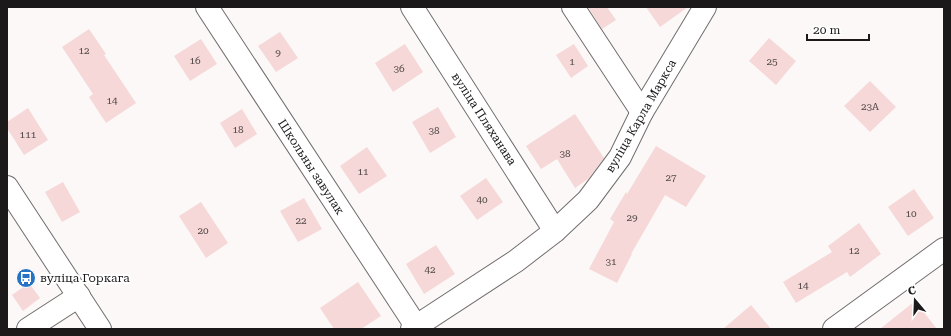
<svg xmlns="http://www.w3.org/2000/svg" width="951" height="336" viewBox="0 0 951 336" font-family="'Roboto Serif',serif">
<rect width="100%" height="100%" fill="#fdf8f8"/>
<!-- building -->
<g fill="#f5d8d7">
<path d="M 588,7 L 607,7 L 616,20 L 602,29 Z"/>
<path d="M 646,7 L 688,7 L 660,27 Z"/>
<path d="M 89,29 L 106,54 L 104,55 L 136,103 L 106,123 L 89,97 L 93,94 L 62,47 Z"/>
<path d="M 280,32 L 298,58 L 276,72 L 258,46 Z"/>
<path d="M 769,38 L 796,61 L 776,85 L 749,61 Z"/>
<path d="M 201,39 L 217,64 L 190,81 L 174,56 Z"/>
<path d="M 405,44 L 423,72 L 393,92 L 375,63 Z"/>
<path d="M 574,44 L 588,66 L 571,78 L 556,55 Z"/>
<path d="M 870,81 L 896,107 L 870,132 L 844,106 Z"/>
<path d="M 438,107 L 456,137 L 430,153 L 412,122 Z"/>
<path d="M 28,108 L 48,140 L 24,155 L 7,128 L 7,122 Z"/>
<path d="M 242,109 L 257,134 L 235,148 L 220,123 Z"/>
<path d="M 575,114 L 604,158 L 588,179 L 575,188 L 557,159 L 541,169 L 526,146 Z"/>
<path d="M 656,146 L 706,176 L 686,207 L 665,195 L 631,254 L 632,254 L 617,283 L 589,269 L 614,222 L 610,219 L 626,192 L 627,194 Z"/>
<path d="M 367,147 L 387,176 L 359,194 L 340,166 Z"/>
<path d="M 486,178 L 503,202 L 477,220 L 460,196 Z"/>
<path d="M 63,182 L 80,212 L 62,222 L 45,192 Z"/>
<path d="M 914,189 L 934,218 L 908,236 L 888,207 Z"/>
<path d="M 304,198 L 322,229 L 298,242 L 280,211 Z"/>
<path d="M 201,202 L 228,243 L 206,258 L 179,216 Z"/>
<path d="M 859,223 L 881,254 L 850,277 L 847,272 L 796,303 L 783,282 L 832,252 L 828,246 Z"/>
<path d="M 436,245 L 455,274 L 424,294 L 406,264 Z"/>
<path d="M 358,282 L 381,316 L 361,329 L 334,329 L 320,308 Z"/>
<path d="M 29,283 L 40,298 L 23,311 L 12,295 Z"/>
<path d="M 915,301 L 937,329 L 880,329 Z"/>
<path d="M 751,305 L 771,329 L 723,329 Z"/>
</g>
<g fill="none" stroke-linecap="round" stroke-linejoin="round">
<!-- minor casing -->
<g stroke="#716d6d" stroke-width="24">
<g id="minor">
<path d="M 207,7 L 416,326"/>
<path d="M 412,7 L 555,231"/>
<path d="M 573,7 L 642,112"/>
<path d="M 7,187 L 100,329"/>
<path d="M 28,329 L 79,296"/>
<path d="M 412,329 L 516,261 L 555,231 L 588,200 L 620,157 L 642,112 L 705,7"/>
<path d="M 834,329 L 944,249"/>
</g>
</g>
<!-- minor -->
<use href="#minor" stroke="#fff" stroke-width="22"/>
</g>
<!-- icons -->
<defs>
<g id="bus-disc" transform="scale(1)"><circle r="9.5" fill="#2773c3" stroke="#fff"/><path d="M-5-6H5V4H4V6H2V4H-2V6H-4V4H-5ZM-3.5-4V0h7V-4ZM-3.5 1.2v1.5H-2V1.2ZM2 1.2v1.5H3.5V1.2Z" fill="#fff"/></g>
</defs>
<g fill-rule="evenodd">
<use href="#bus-disc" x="26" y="278"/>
</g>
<g text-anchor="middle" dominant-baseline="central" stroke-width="4" stroke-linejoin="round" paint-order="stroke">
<!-- number labels -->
<g font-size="10" fill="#524948">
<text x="84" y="50">12</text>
<text x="278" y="52">9</text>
<text x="195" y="60">16</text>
<text x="572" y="61">1</text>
<text x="772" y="61">25</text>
<text x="399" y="68">36</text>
<text x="112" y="100">14</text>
<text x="870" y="106">23А</text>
<text x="238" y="129">18</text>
<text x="434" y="130">38</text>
<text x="28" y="134">111</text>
<text x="565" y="153">38</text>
<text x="363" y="171">11</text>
<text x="671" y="177">27</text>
<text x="482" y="199">40</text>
<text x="911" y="213">10</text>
<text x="632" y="217">29</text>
<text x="301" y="220">22</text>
<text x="203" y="230">20</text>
<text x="854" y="250">12</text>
<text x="611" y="261">31</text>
<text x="430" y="269">42</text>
<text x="803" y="285">14</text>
</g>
<!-- street labels -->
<g font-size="12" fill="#1b1919" stroke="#fff">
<text transform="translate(641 116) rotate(-60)">вуліца Карла Маркса</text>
<text transform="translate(484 119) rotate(57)">вуліца Пляханава</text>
<text transform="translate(311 167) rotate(57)">Школьны завулак</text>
</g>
<!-- poi labels -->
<g font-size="12" fill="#1b1919" stroke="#fff" text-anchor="start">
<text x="40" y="278">вуліца Горкага</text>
</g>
</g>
<!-- border -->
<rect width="951" height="336" fill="none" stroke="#1b1919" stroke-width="16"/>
<!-- north arrow -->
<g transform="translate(915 300) rotate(341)" stroke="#ffffff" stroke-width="3" paint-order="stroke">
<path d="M0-3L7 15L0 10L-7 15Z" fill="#1b1919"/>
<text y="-6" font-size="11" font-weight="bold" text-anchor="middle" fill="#1b1919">С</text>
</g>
<!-- scale -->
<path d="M807 34v6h62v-6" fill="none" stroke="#1b1919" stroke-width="2"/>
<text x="813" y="34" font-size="12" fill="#1b1919" stroke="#ffffff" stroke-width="3" paint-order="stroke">20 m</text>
</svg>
